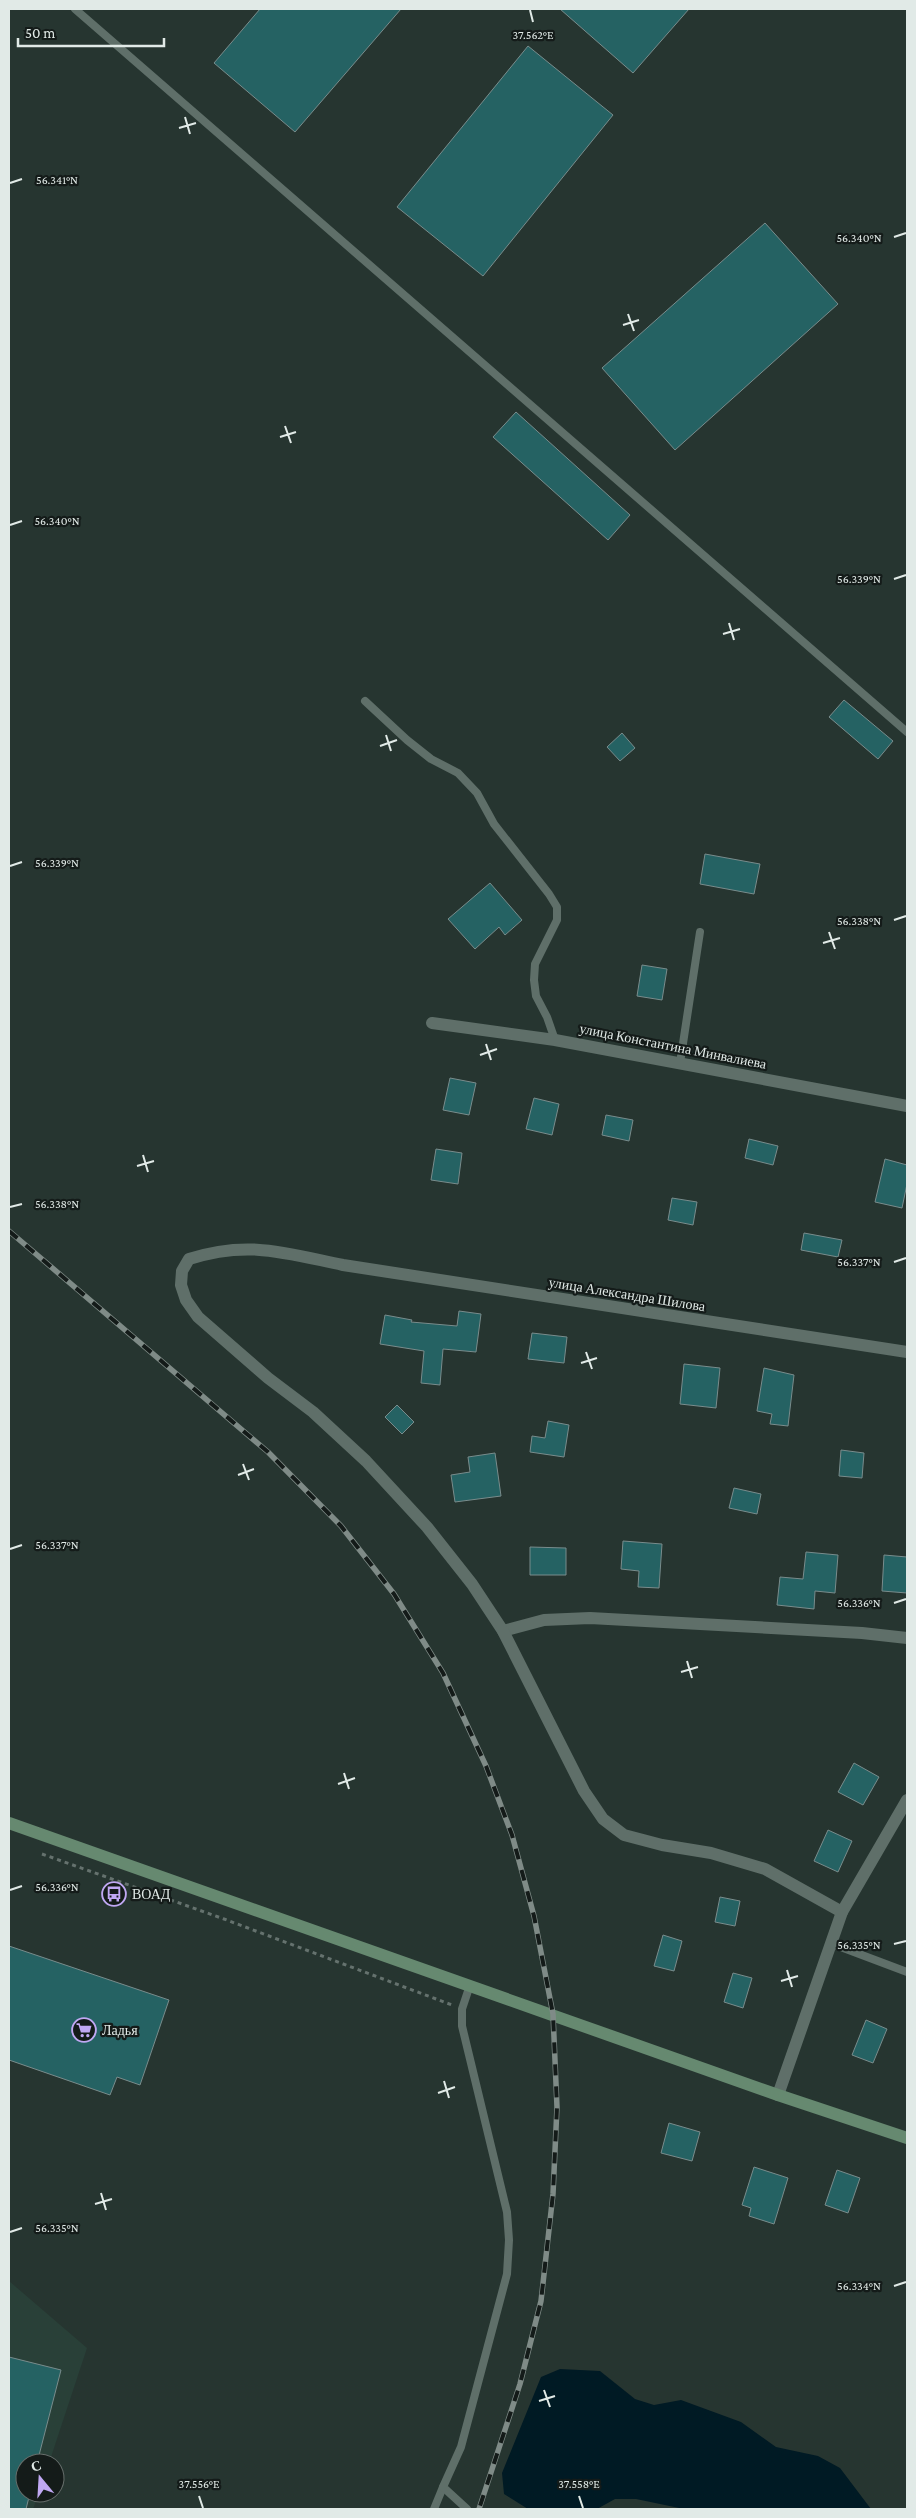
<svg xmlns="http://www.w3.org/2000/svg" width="916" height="2518" viewBox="0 0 916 2518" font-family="'Crimson Pro',serif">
<rect width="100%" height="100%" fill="#263530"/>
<!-- built -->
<path fill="#294038" d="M 9,2281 L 87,2348 L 49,2463 L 25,2463 L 25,2493 L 39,2493 L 33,2509 L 9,2509 Z"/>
<!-- water -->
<path fill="#001a24" d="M 560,2369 L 600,2371 L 635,2399 L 654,2405 L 681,2400 L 741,2422 L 776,2447 L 818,2456 L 840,2468 L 871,2509 L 684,2509 L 636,2499 L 615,2499 L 597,2509 L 528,2509 L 504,2494 L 502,2473 L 541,2377 Z"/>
<!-- building -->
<g fill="#256263" stroke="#798c8c">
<path d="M 260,9 L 401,9 L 295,132 L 214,63 Z"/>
<path d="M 560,9 L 689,9 L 633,73 Z"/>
<path d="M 528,46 L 613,115 L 483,276 L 397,207 Z"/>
<path d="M 765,223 L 838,304 L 675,450 L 602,368 Z"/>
<path d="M 516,412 L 630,515 L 608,540 L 493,437 Z"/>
<path d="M 844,700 L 893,741 L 878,759 L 829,717 Z"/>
<path d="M 622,733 L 635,748 L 620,761 L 607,747 Z"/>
<path d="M 705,854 L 760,864 L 754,894 L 700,884 Z"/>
<path d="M 490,883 L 522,920 L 505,935 L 499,927 L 475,949 L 448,919 Z"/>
<path d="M 642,965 L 667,969 L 662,1000 L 637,996 Z"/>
<path d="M 450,1078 L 476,1083 L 469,1115 L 443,1110 Z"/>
<path d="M 534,1098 L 559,1104 L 552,1135 L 526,1129 Z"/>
<path d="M 606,1115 L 633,1120 L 629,1141 L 602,1135 Z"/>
<path d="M 749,1139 L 778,1146 L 773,1165 L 745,1158 Z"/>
<path d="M 436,1149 L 462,1153 L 458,1184 L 431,1180 Z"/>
<path d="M 885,1159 L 907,1165 L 907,1184 L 902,1208 L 875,1202 Z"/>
<path d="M 672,1198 L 697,1202 L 693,1225 L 668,1220 Z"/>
<path d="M 804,1233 L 842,1240 L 838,1257 L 801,1250 Z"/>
<path d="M 459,1311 L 481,1314 L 476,1352 L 443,1349 L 440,1385 L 421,1383 L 424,1351 L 380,1344 L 385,1315 L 412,1320 L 411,1322 L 457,1326 Z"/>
<path d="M 532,1333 L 567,1337 L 564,1363 L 528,1359 Z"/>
<path d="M 684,1364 L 720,1368 L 716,1408 L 680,1404 Z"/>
<path d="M 764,1368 L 794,1375 L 788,1426 L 770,1424 L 772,1414 L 757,1411 Z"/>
<path d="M 397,1405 L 414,1422 L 402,1434 L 385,1417 Z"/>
<path d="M 548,1421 L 569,1425 L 564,1457 L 530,1452 L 532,1436 L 545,1438 Z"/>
<path d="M 841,1450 L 864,1453 L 862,1478 L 839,1476 Z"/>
<path d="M 495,1453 L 501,1496 L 455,1502 L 451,1475 L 470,1472 L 468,1457 Z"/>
<path d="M 734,1488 L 761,1494 L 757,1514 L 729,1508 Z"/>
<path d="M 623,1541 L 662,1544 L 659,1588 L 638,1587 L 639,1571 L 621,1569 Z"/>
<path d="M 530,1547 L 566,1548 L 566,1575 L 530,1575 Z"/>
<path d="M 806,1552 L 838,1555 L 835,1593 L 815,1591 L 814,1609 L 777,1605 L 780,1577 L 803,1579 Z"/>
<path d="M 884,1555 L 907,1557 L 907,1593 L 882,1591 Z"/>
<path d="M 854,1763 L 879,1777 L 863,1805 L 838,1792 Z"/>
<path d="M 828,1830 L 852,1841 L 838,1872 L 814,1861 Z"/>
<path d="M 720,1897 L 740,1901 L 735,1926 L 715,1922 Z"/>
<path d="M 663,1935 L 682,1941 L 674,1971 L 654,1966 Z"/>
<path d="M 9,1946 L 169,2000 L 140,2085 L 117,2077 L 110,2095 L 9,2060 Z"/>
<path d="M 733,1973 L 752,1978 L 743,2008 L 724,2002 Z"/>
<path d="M 866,2020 L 887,2029 L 873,2063 L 852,2055 Z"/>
<path d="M 669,2123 L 700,2132 L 692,2161 L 661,2153 Z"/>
<path d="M 754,2167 L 788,2178 L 774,2224 L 749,2216 L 751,2208 L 742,2205 Z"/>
<path d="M 837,2170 L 860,2178 L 848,2213 L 825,2205 Z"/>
<path d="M 9,2357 L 61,2370 L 37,2463 L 25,2463 L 25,2493 L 30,2493 L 26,2509 L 9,2509 Z"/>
</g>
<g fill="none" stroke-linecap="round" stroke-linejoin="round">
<!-- path -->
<path stroke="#65726e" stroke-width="3" stroke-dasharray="4 4" stroke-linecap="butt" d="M 42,1854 L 224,1919 L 452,2005"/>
<!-- lane -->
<g stroke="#5f6f69" stroke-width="8">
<path d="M 75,9 L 907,732"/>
<path d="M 365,701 L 407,740 L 431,759 L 458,773 L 477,793 L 494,824 L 549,894 L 557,907 L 557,920 L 535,964 L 534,980 L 536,996 L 547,1017 L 555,1040"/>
<path d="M 680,1063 L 700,932"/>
<path d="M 830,1943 L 907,1972"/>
<path d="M 434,2509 L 443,2487"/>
<path d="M 467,2509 L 443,2487 L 461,2447 L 507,2274 L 509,2240 L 507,2212 L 462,2026 L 462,2009 L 470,1985"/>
</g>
<!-- street -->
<g stroke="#5f6f69" stroke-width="12">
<path d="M 432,1023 L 555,1040 L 907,1106"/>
<path d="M 503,1631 L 544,1620 L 590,1618 L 862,1633 L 907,1638"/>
<path d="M 842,1912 L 765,1869 L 711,1853 L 662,1845 L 624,1835 L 603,1819 L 584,1791 L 503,1631 L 472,1584 L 427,1527 L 366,1461 L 313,1412 L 268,1378 L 198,1317 L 186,1300 L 181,1285 L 182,1271 L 189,1259 C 248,1240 285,1253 343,1265 L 907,1352"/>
<path d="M 778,2095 L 842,1912 L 907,1800"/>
</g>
<!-- secondary -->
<path stroke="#668970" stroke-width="12" d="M 9,1823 L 778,2095 L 907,2138"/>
<!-- rail casing -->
<g stroke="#7f8b87" stroke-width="5.5">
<path id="rail" d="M 9,1231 L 268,1452 L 341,1526 L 394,1594 L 443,1673 L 486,1766 L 512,1835 L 534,1916 L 553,2014 L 557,2107 L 553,2194 L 541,2301 L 520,2384 L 479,2509"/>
</g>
<!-- rail -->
<use href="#rail" stroke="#141b19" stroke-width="4" stroke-dasharray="11" stroke-linecap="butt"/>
</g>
<!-- ticks -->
<path fill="none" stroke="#e1eae7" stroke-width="2" d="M 530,10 L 533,22M 185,117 L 190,134M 179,128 L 196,123M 10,183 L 22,179M 894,237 L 906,233M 628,314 L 634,331M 623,325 L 639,320M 285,426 L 291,443M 280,437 L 296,432M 10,525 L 22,521M 894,579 L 906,575M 729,623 L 734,640M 723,634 L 740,629M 386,735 L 391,751M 380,746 L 397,740M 10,866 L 22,862M 894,920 L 906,916M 829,932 L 835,949M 823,943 L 840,938M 486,1044 L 491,1060M 480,1055 L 497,1049M 143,1155 L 148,1172M 137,1166 L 154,1161M 10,1207 L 22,1204M 894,1262 L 906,1258M 586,1352 L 592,1369M 581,1363 L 597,1358M 243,1464 L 249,1480M 238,1475 L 254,1469M 10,1549 L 22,1545M 894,1603 L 906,1599M 687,1661 L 692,1678M 681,1672 L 698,1667M 344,1773 L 349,1789M 338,1784 L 355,1778M 10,1890 L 22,1886M 894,1944 L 906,1941M 787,1970 L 792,1987M 781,1981 L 798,1976M 444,2081 L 449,2098M 438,2093 L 455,2087M 101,2193 L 106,2210M 95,2204 L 112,2199M 10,2232 L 22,2228M 894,2286 L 906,2282M 544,2390 L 550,2407M 539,2401 L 555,2396M 199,2496 L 203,2508M 579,2496 L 583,2508"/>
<!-- icons -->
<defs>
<g id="bus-ring" transform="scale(1.25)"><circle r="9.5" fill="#141b19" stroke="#c0a8f3" stroke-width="1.5"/><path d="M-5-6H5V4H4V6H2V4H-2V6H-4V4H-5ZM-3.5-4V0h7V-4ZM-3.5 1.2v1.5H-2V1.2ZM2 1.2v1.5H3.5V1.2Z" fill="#c0a8f3"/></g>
<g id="supermarket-ring" transform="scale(1.25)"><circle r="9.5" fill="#141b19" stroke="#c0a8f3" stroke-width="1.5"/><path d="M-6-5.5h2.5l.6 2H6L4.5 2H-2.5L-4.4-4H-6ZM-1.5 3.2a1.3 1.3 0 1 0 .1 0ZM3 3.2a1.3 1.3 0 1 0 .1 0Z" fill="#c0a8f3"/></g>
</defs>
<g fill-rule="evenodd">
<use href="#bus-ring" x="114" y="1894"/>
<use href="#supermarket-ring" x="84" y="2030"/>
</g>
<g text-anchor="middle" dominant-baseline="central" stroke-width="4.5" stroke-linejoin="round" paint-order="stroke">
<!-- street labels -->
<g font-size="14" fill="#e1eae7" stroke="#141b19">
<text transform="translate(673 1046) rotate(11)">улица Константина Минвалиева</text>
<text transform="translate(627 1294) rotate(9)">улица Александра Шилова</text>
</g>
<!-- poi labels -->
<g font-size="14" fill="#e1eae7" stroke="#141b19" text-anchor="start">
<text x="132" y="1894">ВОАД</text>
<text x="102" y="2030">Ладья</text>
</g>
</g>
<g font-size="12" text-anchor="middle" fill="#e1eae7" stroke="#141b19" stroke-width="4.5" stroke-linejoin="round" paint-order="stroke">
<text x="533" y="39">37.562°E</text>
<text x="57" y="184">56.341°N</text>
<text x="859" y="242">56.340°N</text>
<text x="57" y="525">56.340°N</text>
<text x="859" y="583">56.339°N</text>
<text x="57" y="867">56.339°N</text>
<text x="859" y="925">56.338°N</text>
<text x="57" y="1208">56.338°N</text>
<text x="859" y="1266">56.337°N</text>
<text x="57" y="1549">56.337°N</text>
<text x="859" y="1607">56.336°N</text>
<text x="57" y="1891">56.336°N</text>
<text x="859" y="1949">56.335°N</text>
<text x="57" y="2232">56.335°N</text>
<text x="859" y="2290">56.334°N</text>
<text x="199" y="2488">37.556°E</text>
<text x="579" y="2488">37.558°E</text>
</g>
<!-- border -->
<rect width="916" height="2518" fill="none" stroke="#e1eae7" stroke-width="20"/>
<!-- north arrow -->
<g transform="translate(40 2478) rotate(342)"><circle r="24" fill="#141b19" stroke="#666e6b"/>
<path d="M0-4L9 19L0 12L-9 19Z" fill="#c0a8f3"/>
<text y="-8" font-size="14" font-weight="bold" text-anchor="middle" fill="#e1eae7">С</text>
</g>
<!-- scale -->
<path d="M18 38v8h146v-8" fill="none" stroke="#e1eae7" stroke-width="2.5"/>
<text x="25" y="38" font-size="15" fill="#e1eae7" stroke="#141b19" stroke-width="4" paint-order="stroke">50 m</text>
</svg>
